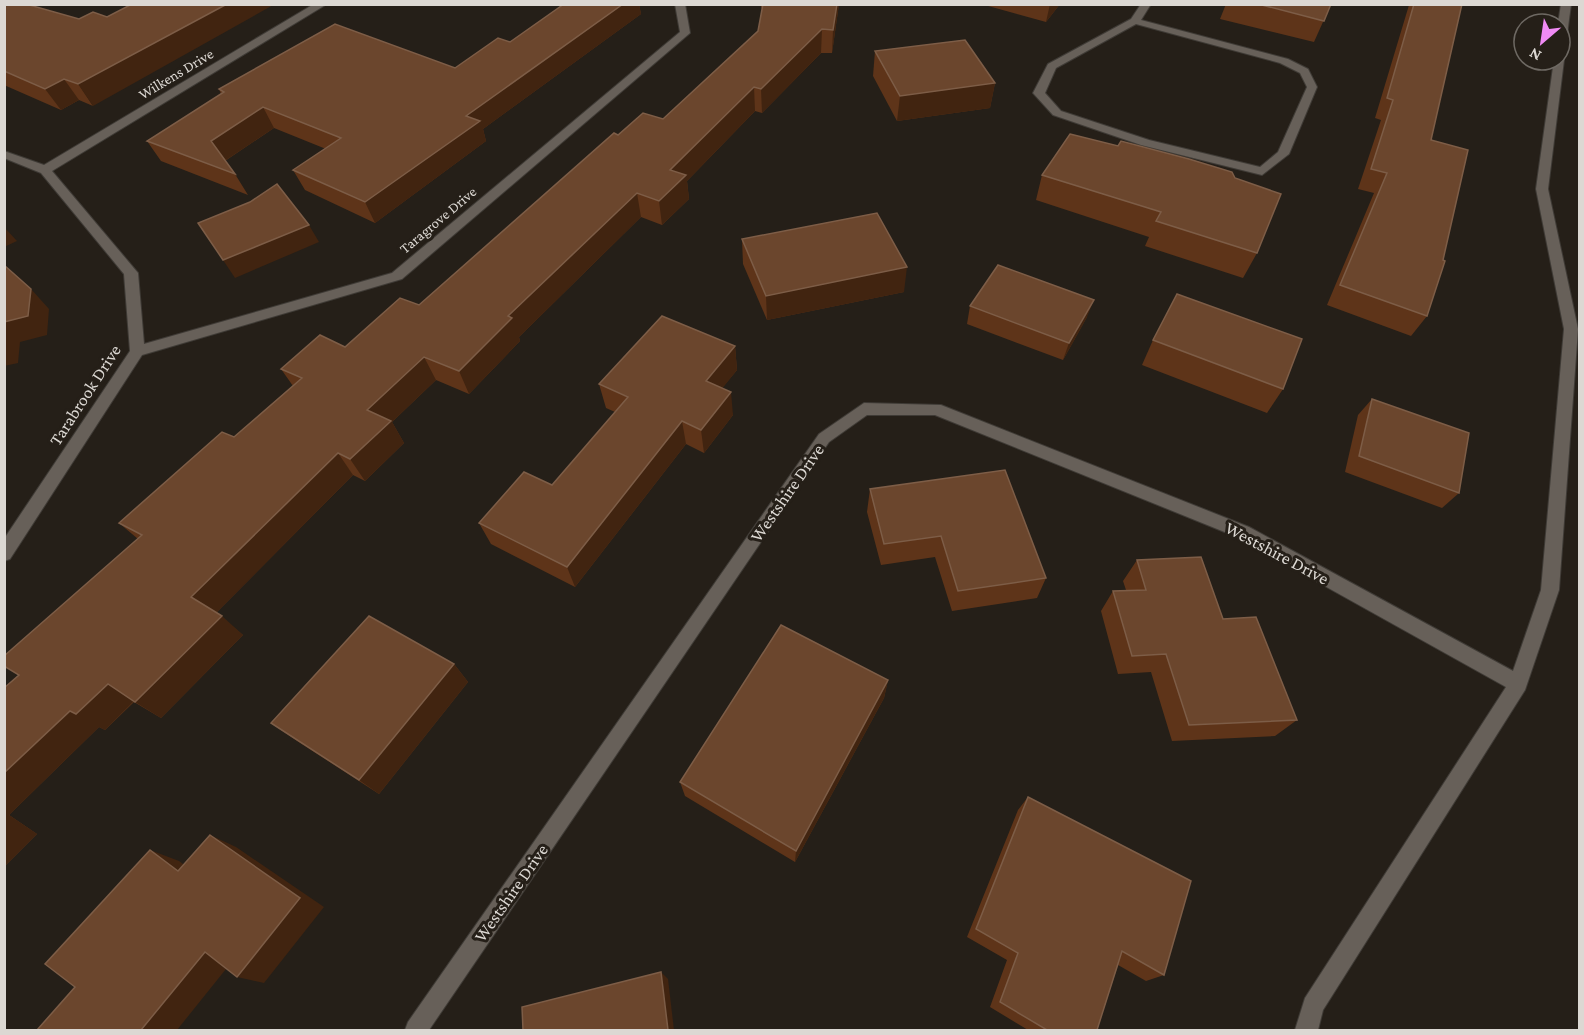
<svg xmlns="http://www.w3.org/2000/svg" width="1584" height="1035" viewBox="0 0 1584 1035" font-family="'Crimson Pro',serif">
<rect width="100%" height="100%" fill="#251f18"/>
<g fill="none" stroke-linecap="round" stroke-linejoin="round">
<!-- service casing -->
<g stroke="#3f3b36" stroke-width="2">
<path id="service" d="M 1141,4 L 1151,4 L 1141,20 L 1288,59 L 1308,69 L 1317,87 L 1289,154 L 1262,175 L 1141,145 L 1053,115 L 1033,93 L 1048,64 L 1131,19 ZM 1136,24 L 1280,63 L 1300,73 L 1307,87 L 1278,152 L 1260,167 L 1149,140 L 1061,111 L 1045,93 L 1056,68 Z"/>
</g>
<!-- minor casing -->
<g stroke="#3f3b36" stroke-width="2">
<g id="minor">
<path d="M 314,4 L 327,4 L 52,171 L 138,273 L 144,344 L 392,273 L 680,32 L 675,4 L 685,4 L 690,33 L 402,279 L 142,355 L 10,559 L 4,561 L 4,539 L 130,351 L 124,274 L 41,173 L 4,158 L 4,151 L 44,165 Z"/>
<path d="M 1561,4 L 1571,4 L 1565,51 L 1560,54 L 1558,24 Z"/>
<path d="M 1560,57 L 1564,60 L 1548,189 L 1578,329 L 1559,590 L 1525,690 L 1323,1010 L 1318,1030 L 1295,1030 L 1305,998 L 1506,687 L 1237,537 L 935,415 L 867,415 L 829,442 L 429,1030 L 405,1030 L 408,1022 L 819,434 L 864,403 L 941,405 L 1249,527 L 1513,671 L 1541,590 L 1564,329 L 1536,189 L 1554,60 L 1560,60 Z"/>
</g>
</g>
<!-- service -->
<use href="#service" fill="#676059" fill-rule="evenodd"/>
<!-- minor -->
<use href="#minor" fill="#676059" fill-rule="evenodd"/>
</g>
<!-- wall -->
<g fill="#5e3419">
<path d="M 4,4 L 26,4 L 93,106 L 79,100 L 61,110 L 4,85 Z"/>
<path d="M 563,4 L 639,4 L 641,14 L 483,129 L 486,141 L 375,223 L 305,190 L 293,170 L 326,149 L 274,128 L 225,161 L 235,174 L 248,195 L 161,161 L 147,141 L 221,94 L 219,89 L 455,68 L 510,42 L 563,5 Z"/>
<path d="M 760,4 L 839,4 L 832,53 L 821,53 L 762,113 L 755,111 L 687,181 L 689,199 L 662,225 L 641,217 L 519,337 L 520,341 L 469,394 L 436,380 L 392,422 L 404,443 L 365,481 L 353,475 L 216,613 L 243,635 L 161,718 L 134,702 L 105,730 L 99,727 L 9,815 L 37,834 L 4,867 L 4,688 L 19,675 L 138,539 L 119,523 L 234,437 L 293,386 L 281,369 L 345,347 L 419,305 L 618,135 L 663,119 L 758,31 L 762,9 Z"/>
<path d="M 981,4 L 1060,4 L 1046,22 Z"/>
<path d="M 1226,4 L 1331,4 L 1314,42 L 1220,19 Z"/>
<path d="M 1462,4 L 1431,140 L 1427,316 L 1411,336 L 1327,305 L 1374,193 L 1358,189 L 1381,120 L 1375,118 L 1409,5 Z"/>
<path d="M 875,51 L 995,83 L 990,108 L 897,121 L 873,76 Z"/>
<path d="M 1070,134 L 1257,253 L 1243,278 L 1145,246 L 1149,237 L 1036,200 L 1042,175 Z"/>
<path d="M 742,239 L 904,292 L 767,320 L 743,264 Z"/>
<path d="M 970,306 L 1087,317 L 1063,360 L 967,324 Z"/>
<path d="M 1153,340 L 1283,389 L 1267,413 L 1142,365 Z"/>
<path d="M 735,346 L 737,370 L 722,388 L 733,415 L 704,453 L 686,444 L 575,587 L 491,544 L 479,523 L 552,485 L 615,412 L 606,408 L 599,384 Z"/>
<path d="M 1372,399 L 1459,493 L 1442,508 L 1345,472 L 1358,415 Z"/>
<path d="M 870,489 L 1046,578 L 1037,598 L 952,611 L 935,557 L 881,565 L 867,512 Z"/>
<path d="M 1137,560 L 1223,619 L 1297,720 L 1275,736 L 1172,741 L 1151,672 L 1118,674 L 1101,611 L 1113,591 L 1126,590 L 1123,581 Z"/>
<path d="M 454,664 L 468,682 L 379,794 L 294,739 L 271,723 Z"/>
<path d="M 888,680 L 884,698 L 795,862 L 685,796 L 680,782 Z"/>
<path d="M 1028,797 L 1164,975 L 1146,981 L 1118,965 L 1097,1030 L 1028,1030 L 990,1007 L 1007,960 L 967,937 L 1018,810 Z"/>
</g>
<!-- shaded-wall -->
<g fill="#412410">
<path d="M 227,4 L 275,4 L 93,106 L 78,84 Z"/>
<path d="M 623,4 L 639,4 L 641,14 L 483,129 L 486,141 L 375,223 L 365,202 L 466,116 Z"/>
<path d="M 837,4 L 839,4 L 832,53 L 833,30 Z"/>
<path d="M 1050,4 L 1060,4 L 1046,22 Z"/>
<path d="M 822,29 L 821,53 L 762,113 L 761,89 Z"/>
<path d="M 64,79 L 79,100 L 61,110 L 45,89 Z"/>
<path d="M 995,83 L 990,108 L 897,121 L 900,96 Z"/>
<path d="M 754,87 L 755,111 L 687,181 L 689,199 L 662,225 L 659,201 L 670,170 Z"/>
<path d="M 263,107 L 274,128 L 223,162 L 211,141 Z"/>
<path d="M 637,193 L 641,217 L 519,337 L 520,341 L 469,394 L 459,371 L 508,316 Z"/>
<path d="M 309,225 L 319,242 L 235,278 L 223,260 Z"/>
<path d="M 4,227 L 17,241 L 4,247 Z"/>
<path d="M 907,267 L 904,292 L 767,320 L 766,296 Z"/>
<path d="M 31,289 L 49,309 L 47,335 L 20,342 L 18,363 L 4,366 L 4,322 Z"/>
<path d="M 1094,300 L 1087,317 L 1063,360 L 1069,343 Z"/>
<path d="M 735,346 L 737,370 L 709,405 L 706,381 Z"/>
<path d="M 424,357 L 436,380 L 392,422 L 404,443 L 365,481 L 350,459 L 367,410 Z"/>
<path d="M 731,392 L 733,415 L 704,453 L 701,430 Z"/>
<path d="M 682,421 L 686,444 L 575,587 L 567,567 Z"/>
<path d="M 338,453 L 353,475 L 213,616 L 191,597 Z"/>
<path d="M 222,616 L 243,635 L 161,718 L 135,702 Z"/>
<path d="M 454,664 L 468,682 L 379,794 L 359,780 Z"/>
<path d="M 888,680 L 884,698 L 795,862 L 796,851 Z"/>
<path d="M 108,684 L 135,700 L 105,730 L 99,727 L 9,815 L 37,834 L 4,867 L 4,773 L 70,711 Z"/>
<path d="M 210,835 L 236,847 L 324,907 L 264,983 L 237,977 Z"/>
<path d="M 150,850 L 179,861 L 207,882 L 178,871 Z"/>
<path d="M 205,952 L 234,959 L 177,1030 L 141,1030 Z"/>
<path d="M 661,972 L 668,979 L 674,1030 L 668,1030 Z"/>
</g>
<!-- building -->
<g fill="#6b462d" stroke="#7d5d47" stroke-width="1.5">
<path d="M 4,4 L 26,4 L 79,19 L 93,12 L 107,17 L 132,4 L 227,4 L 78,84 L 64,79 L 45,89 L 4,71 Z"/>
<path d="M 564,4 L 623,4 L 466,116 L 480,121 L 365,202 L 293,170 L 341,138 L 263,107 L 211,141 L 235,174 L 147,141 L 224,92 L 219,89 L 335,24 L 455,68 L 498,38 L 510,42 Z"/>
<path d="M 763,4 L 837,4 L 833,30 L 822,29 L 761,89 L 754,87 L 670,170 L 686,175 L 659,201 L 637,193 L 508,316 L 512,318 L 459,371 L 424,357 L 367,410 L 391,421 L 350,459 L 338,453 L 191,597 L 222,616 L 135,702 L 108,684 L 76,714 L 70,711 L 4,773 L 4,688 L 19,675 L 4,666 L 4,656 L 142,535 L 119,523 L 222,432 L 234,437 L 302,378 L 281,369 L 320,335 L 345,347 L 400,298 L 419,305 L 614,133 L 618,135 L 643,113 L 663,119 L 758,31 Z"/>
<path d="M 1258,4 L 1331,4 L 1324,21 Z"/>
<path d="M 1414,4 L 1462,4 L 1431,140 L 1468,150 L 1443,260 L 1445,261 L 1427,316 L 1340,285 L 1387,173 L 1371,169 L 1393,100 L 1387,98 Z"/>
<path d="M 965,40 L 995,83 L 900,96 L 875,51 Z"/>
<path d="M 1070,134 L 1118,146 L 1121,141 L 1189,159 L 1232,172 L 1235,178 L 1281,194 L 1257,253 L 1156,221 L 1161,212 L 1042,175 Z"/>
<path d="M 277,184 L 309,225 L 223,260 L 198,223 L 250,202 Z"/>
<path d="M 877,213 L 907,267 L 766,296 L 742,239 Z"/>
<path d="M 4,265 L 31,289 L 28,316 L 4,322 Z"/>
<path d="M 998,265 L 1094,300 L 1069,343 L 970,306 Z"/>
<path d="M 1177,294 L 1302,339 L 1283,389 L 1153,340 Z"/>
<path d="M 662,316 L 735,346 L 706,381 L 731,392 L 701,430 L 682,421 L 567,567 L 479,523 L 524,472 L 552,485 L 628,397 L 599,384 Z"/>
<path d="M 1372,399 L 1469,433 L 1459,493 L 1359,456 Z"/>
<path d="M 1005,470 L 1046,578 L 958,591 L 941,536 L 884,544 L 870,489 Z"/>
<path d="M 1201,557 L 1223,619 L 1256,617 L 1297,720 L 1189,725 L 1166,654 L 1132,656 L 1113,591 L 1146,590 L 1137,560 Z"/>
<path d="M 369,616 L 454,664 L 359,780 L 271,723 Z"/>
<path d="M 781,625 L 888,680 L 796,851 L 680,782 Z"/>
<path d="M 1028,797 L 1191,881 L 1164,975 L 1122,951 L 1097,1030 L 1047,1030 L 1000,1002 L 1018,953 L 976,929 Z"/>
<path d="M 210,835 L 300,898 L 237,977 L 205,952 L 141,1030 L 37,1030 L 75,987 L 45,964 L 150,850 L 178,871 Z"/>
<path d="M 661,972 L 668,1030 L 523,1030 L 522,1007 Z"/>
</g>
<g text-anchor="middle" dominant-baseline="central" stroke-width="6" stroke-linejoin="round" paint-order="stroke">
<!-- far-street labels -->
<g font-size="15" fill="#dcd8d3" stroke="#251f18">
<text transform="translate(176 74) rotate(-31)">Wilkens Drive</text>
<text transform="translate(438 220) rotate(-40)">Taragrove Drive</text>
</g>
<!-- street labels -->
<g font-size="18" fill="#dcd8d3" stroke="#251f18">
<text transform="translate(85 395) rotate(-57)">Tarabrook Drive</text>
<text transform="translate(787 493) rotate(-55)">Westshire Drive</text>
<text transform="translate(1277 553) rotate(28)">Westshire Drive</text>
<text transform="translate(511 893) rotate(-55)">Westshire Drive</text>
</g>
</g>
<!-- border -->
<rect width="1584" height="1035" fill="none" stroke="#dcd8d3" stroke-width="12"/>
<!-- north arrow -->
<g transform="translate(1542 42) rotate(209)"><circle r="28" fill="#251f18" stroke="#6e6963" stroke-width="1.5"/>
<path d="M0-4.5L10 22L0 15L-10 22Z" fill="#f08bf5"/>
<text y="-9" font-size="16" font-weight="bold" text-anchor="middle" fill="#dcd8d3">N</text>
</g>
</svg>
